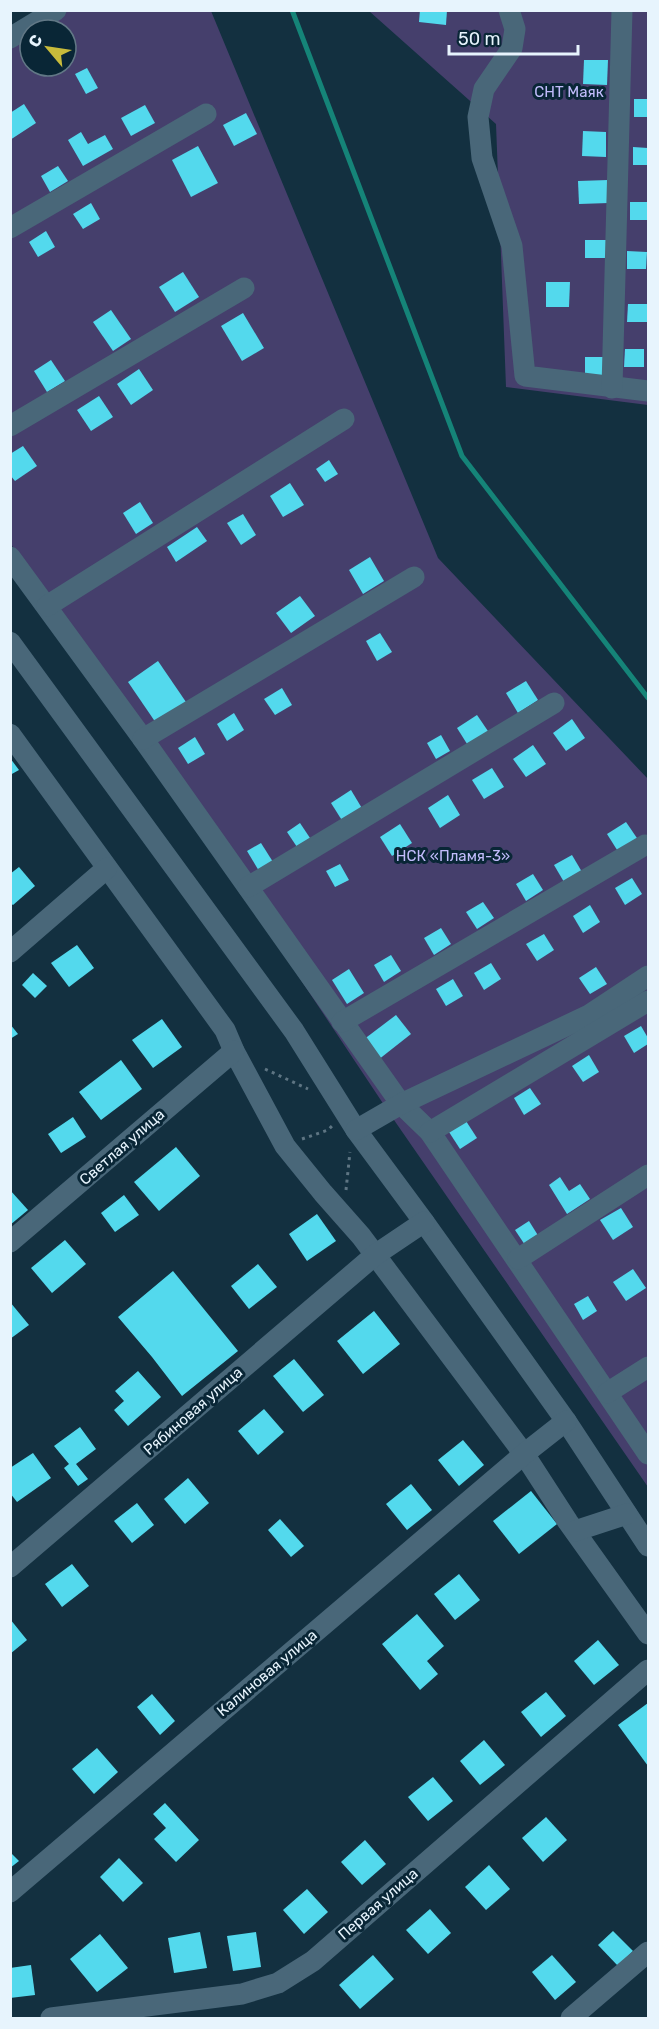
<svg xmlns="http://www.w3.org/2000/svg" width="659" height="2029" viewBox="0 0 659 2029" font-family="Rubik,sans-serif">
<rect width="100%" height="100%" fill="#133040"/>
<!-- green -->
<g fill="#453f6c" fill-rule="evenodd">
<path d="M 41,11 L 211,11 L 438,558 L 648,779 L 648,1487 L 394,1120 L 11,544 L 11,30 ZM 30,30 L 66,30 L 66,66 L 30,66 Z"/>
<path d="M 369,11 L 648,11 L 648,405 L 506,387 L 496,124 Z"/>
</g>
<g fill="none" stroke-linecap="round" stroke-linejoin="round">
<!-- stream -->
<path stroke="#158478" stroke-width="5" d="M 292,10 L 462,456 L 648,698"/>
</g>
<!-- building -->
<g fill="#53d9ed">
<path d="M 420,10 L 447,10 L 446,25 L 419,22 Z"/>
<path d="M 584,60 L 608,60 L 607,85 L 583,84 Z"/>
<path d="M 87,68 L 98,88 L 86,94 L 75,74 Z"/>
<rect x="634" y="99" width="14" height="18"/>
<path d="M 24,104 L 36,123 L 10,140 L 10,113 Z"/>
<path d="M 145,105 L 155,123 L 131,136 L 121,118 Z"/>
<path d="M 246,113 L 257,134 L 234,146 L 223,125 Z"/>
<path d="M 583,131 L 606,132 L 606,157 L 582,156 Z"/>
<path d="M 81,132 L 88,144 L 105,135 L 113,149 L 83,166 L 68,140 Z"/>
<path d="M 198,146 L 218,183 L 191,197 L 172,160 Z"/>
<path d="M 633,147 L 648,148 L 648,165 L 633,165 Z"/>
<path d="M 58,166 L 68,181 L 50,192 L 41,176 Z"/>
<path d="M 608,180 L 609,203 L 579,204 L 578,181 Z"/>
<rect x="630" y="202" width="18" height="18"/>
<path d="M 91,203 L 100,219 L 83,229 L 73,214 Z"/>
<path d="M 46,231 L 55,247 L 38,257 L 29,242 Z"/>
<rect x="585" y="240" width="26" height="18"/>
<path d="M 627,251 L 647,252 L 646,269 L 627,269 Z"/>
<path d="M 183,272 L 199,297 L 175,312 L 159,287 Z"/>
<path d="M 546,282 L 570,282 L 569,307 L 546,307 Z"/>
<path d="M 628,304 L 647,304 L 647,322 L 627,322 Z"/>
<path d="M 111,310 L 131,339 L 113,351 L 93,322 Z"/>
<path d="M 243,313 L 264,348 L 242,361 L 221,326 Z"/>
<path d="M 625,349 L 644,349 L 644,367 L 624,367 Z"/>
<rect x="585" y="357" width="19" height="18"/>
<path d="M 51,360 L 65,381 L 47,392 L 34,371 Z"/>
<path d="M 139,369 L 153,390 L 131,405 L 117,384 Z"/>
<path d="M 99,396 L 113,417 L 91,431 L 77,410 Z"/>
<path d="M 23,446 L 37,466 L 15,481 L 10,475 L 10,454 Z"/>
<path d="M 329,460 L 338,474 L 325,482 L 316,469 Z"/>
<path d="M 290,483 L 304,505 L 283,517 L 270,496 Z"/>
<path d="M 140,502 L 153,523 L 136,534 L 123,513 Z"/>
<path d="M 243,514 L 256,535 L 241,545 L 227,523 Z"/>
<path d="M 197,527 L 207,541 L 176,562 L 167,547 Z"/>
<path d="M 370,557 L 384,581 L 363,594 L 349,570 Z"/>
<path d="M 300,596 L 315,616 L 291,633 L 276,613 Z"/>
<path d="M 380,633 L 392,652 L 377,661 L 366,641 Z"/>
<path d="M 158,661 L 186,702 L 156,723 L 128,682 Z"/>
<path d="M 526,681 L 538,700 L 518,713 L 506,693 Z"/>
<path d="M 282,688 L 292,705 L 275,715 L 264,699 Z"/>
<path d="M 234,713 L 244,730 L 227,741 L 217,724 Z"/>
<path d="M 477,715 L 490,734 L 469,747 L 457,728 Z"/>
<path d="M 572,719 L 585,738 L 566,751 L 553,733 Z"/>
<path d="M 441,735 L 450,751 L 436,759 L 427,743 Z"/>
<path d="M 195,737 L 205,754 L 188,764 L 178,748 Z"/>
<path d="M 533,745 L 546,764 L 526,777 L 513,759 Z"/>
<path d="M 10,758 L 19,770 L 10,775 Z"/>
<path d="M 492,768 L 504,787 L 484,799 L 472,780 Z"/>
<path d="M 351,790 L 363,810 L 343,822 L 331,803 Z"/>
<path d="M 448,795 L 460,815 L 440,828 L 428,808 Z"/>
<path d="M 626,822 L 639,841 L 619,853 L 607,834 Z"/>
<path d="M 300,823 L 310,838 L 297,847 L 287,832 Z"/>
<path d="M 400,824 L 412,843 L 392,856 L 380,837 Z"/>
<path d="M 261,843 L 273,862 L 259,871 L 247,851 Z"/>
<path d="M 572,855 L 582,872 L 564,882 L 554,865 Z"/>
<path d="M 340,864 L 349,880 L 335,887 L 326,871 Z"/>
<path d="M 19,867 L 35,886 L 13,905 L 10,903 L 10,874 Z"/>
<path d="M 533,874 L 543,890 L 526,901 L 516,884 Z"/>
<path d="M 632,878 L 642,894 L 625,905 L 615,888 Z"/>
<path d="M 483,902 L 494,918 L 477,929 L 466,912 Z"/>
<path d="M 590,905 L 600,922 L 583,933 L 573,916 Z"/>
<path d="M 441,928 L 451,944 L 434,955 L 424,938 Z"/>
<path d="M 544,934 L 554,950 L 537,961 L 526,944 Z"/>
<path d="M 77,945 L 94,968 L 69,987 L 51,963 Z"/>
<path d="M 391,955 L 401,971 L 384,982 L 374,965 Z"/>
<path d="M 491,963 L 501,979 L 484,990 L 474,973 Z"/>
<path d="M 596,967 L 607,984 L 590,994 L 579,978 Z"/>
<path d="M 349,969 L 364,993 L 347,1004 L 332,980 Z"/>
<path d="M 33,973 L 47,986 L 35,998 L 22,985 Z"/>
<path d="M 453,979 L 463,996 L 446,1006 L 436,989 Z"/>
<path d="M 396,1015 L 411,1034 L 378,1060 L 363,1040 Z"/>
<path d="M 162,1019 L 182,1047 L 153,1068 L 132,1040 Z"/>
<path d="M 10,1024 L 18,1034 L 10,1039 Z"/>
<path d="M 641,1026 L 648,1038 L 648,1044 L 634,1053 L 624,1036 Z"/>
<path d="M 589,1055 L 599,1072 L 583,1082 L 572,1066 Z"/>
<path d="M 121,1060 L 142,1089 L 101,1120 L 79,1092 Z"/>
<path d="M 530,1088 L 541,1104 L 524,1115 L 514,1098 Z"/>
<path d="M 73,1117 L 86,1137 L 61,1153 L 48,1134 Z"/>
<path d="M 466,1121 L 477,1138 L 460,1149 L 449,1132 Z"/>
<path d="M 176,1147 L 200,1176 L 159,1211 L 134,1182 Z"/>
<path d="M 560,1177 L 569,1191 L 580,1184 L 590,1199 L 567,1214 L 549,1185 Z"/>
<path d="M 10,1190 L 28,1210 L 10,1225 Z"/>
<path d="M 124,1195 L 139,1215 L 115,1232 L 101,1213 Z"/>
<path d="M 621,1208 L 633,1227 L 613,1240 L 600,1220 Z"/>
<path d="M 317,1214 L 336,1241 L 307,1261 L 289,1234 Z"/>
<path d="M 529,1221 L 539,1237 L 525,1245 L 515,1230 Z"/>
<path d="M 65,1240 L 86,1264 L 52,1293 L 31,1268 Z"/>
<path d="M 258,1264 L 277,1287 L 249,1309 L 231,1286 Z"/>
<path d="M 633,1269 L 646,1288 L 626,1301 L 613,1282 Z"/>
<path d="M 173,1271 L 238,1351 L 182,1396 L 152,1357 L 118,1317 Z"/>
<path d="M 588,1296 L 597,1311 L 583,1320 L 574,1304 Z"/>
<path d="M 10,1302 L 29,1325 L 10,1339 Z"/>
<path d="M 374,1311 L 400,1344 L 363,1374 L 337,1341 Z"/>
<path d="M 294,1359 L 324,1395 L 303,1412 L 273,1376 Z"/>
<path d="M 138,1371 L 161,1397 L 128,1426 L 114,1410 L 124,1401 L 115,1391 Z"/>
<path d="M 264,1409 L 284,1432 L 258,1455 L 238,1431 Z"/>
<path d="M 80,1427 L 96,1449 L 76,1464 L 88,1479 L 78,1486 L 64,1468 L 69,1464 L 54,1446 Z"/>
<path d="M 463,1440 L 484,1465 L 459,1486 L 438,1460 Z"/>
<path d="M 33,1453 L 51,1478 L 17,1502 L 10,1493 L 10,1468 Z"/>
<path d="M 188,1478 L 209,1503 L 185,1524 L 164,1499 Z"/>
<path d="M 411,1484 L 432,1510 L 407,1530 L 386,1504 Z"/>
<path d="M 531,1491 L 557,1524 L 519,1554 L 493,1521 Z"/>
<path d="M 137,1503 L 154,1525 L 132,1543 L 114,1521 Z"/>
<path d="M 280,1519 L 304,1546 L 291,1557 L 268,1530 Z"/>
<path d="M 72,1564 L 89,1586 L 62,1607 L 45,1584 Z"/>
<path d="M 459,1574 L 480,1600 L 455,1620 L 434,1594 Z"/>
<path d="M 417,1614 L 444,1646 L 427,1661 L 438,1674 L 420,1690 L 382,1644 Z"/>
<path d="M 10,1619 L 27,1640 L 10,1654 Z"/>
<path d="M 598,1640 L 619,1665 L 594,1685 L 574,1661 Z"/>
<path d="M 546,1692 L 566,1716 L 541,1737 L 521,1712 Z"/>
<path d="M 152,1694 L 175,1721 L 160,1735 L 137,1707 Z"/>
<path d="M 648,1703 L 648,1766 L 618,1725 Z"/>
<path d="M 484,1740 L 505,1765 L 480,1785 L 460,1761 Z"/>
<path d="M 97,1748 L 118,1772 L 94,1794 L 72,1769 Z"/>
<path d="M 433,1777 L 453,1801 L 428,1821 L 408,1797 Z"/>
<path d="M 165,1803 L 199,1840 L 176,1862 L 154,1839 L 166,1828 L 153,1814 Z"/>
<path d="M 546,1817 L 567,1840 L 543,1862 L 522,1838 Z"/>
<path d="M 365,1840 L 386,1864 L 362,1885 L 341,1862 Z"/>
<path d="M 10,1852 L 19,1861 L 10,1868 Z"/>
<path d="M 119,1858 L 143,1883 L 123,1902 L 100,1877 Z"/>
<path d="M 489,1865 L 510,1889 L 486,1910 L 465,1887 Z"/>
<path d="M 307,1889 L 328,1912 L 304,1934 L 283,1910 Z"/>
<path d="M 430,1909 L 451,1933 L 428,1954 L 406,1930 Z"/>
<path d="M 613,1931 L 633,1951 L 618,1966 L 598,1945 Z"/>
<path d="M 200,1932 L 207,1968 L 174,1973 L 168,1938 Z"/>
<path d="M 256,1932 L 261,1967 L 233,1971 L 227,1936 Z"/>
<path d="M 100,1934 L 128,1968 L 97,1992 L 70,1959 Z"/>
<path d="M 373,1955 L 394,1979 L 360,2009 L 339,1985 Z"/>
<path d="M 552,1955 L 576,1982 L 555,2000 L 532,1972 Z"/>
<path d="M 31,1965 L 35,1995 L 10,1998 L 10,1968 Z"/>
</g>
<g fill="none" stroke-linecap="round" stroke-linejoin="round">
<!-- path -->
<g stroke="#5e7583" stroke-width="3" stroke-dasharray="3 4.5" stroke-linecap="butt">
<path d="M 265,1069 L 308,1089"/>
<path d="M 302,1139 L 328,1130 L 332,1126"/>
<path d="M 346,1190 L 350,1152"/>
</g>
<!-- minor -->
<g stroke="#496779" stroke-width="21">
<path d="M 509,10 L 515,29 L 512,48 L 484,89 L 478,117 L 482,158 L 512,246 L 525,376 L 648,391"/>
<path d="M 10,38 L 56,10"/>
<path d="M 10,228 L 206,114"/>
<path d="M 612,388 L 622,10"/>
<path d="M 10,426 L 244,288"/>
<path d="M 10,557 L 143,739 L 401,1104 L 430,1132 L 648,1454"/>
<path d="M 47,606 L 344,419"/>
<path d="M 10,642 L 294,1031 L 356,1130 L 424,1222 L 566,1421 L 648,1546"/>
<path d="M 10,734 L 225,1030 L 234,1051 L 285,1146 L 323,1193 L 361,1236 L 524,1454 L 568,1522 L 648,1634"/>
<path d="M 143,739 L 414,577"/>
<path d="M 248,887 L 554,703"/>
<path d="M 10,952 L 107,868"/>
<path d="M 342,1022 L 645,845"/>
<path d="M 356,1130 L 401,1104 L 589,1015 L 648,976"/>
<path d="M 430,1132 L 648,1001"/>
<path d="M 10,1242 L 234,1051"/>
<path d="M 518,1259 L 648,1175"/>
<path d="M 607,1393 L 648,1367"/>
<path d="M 575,1531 L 627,1514"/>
<path d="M 10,1567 L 375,1255 L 424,1222"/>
<path d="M 10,1892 L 524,1454 L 566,1421"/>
<path d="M 51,2018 L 242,1994 L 278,1983 L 313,1961 L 648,1670"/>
<path d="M 571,2018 L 648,1952"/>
</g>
</g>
<g text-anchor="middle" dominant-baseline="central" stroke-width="6" stroke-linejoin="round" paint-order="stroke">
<!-- park labels -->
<g font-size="15" fill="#c2bcfc" stroke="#092636">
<text x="569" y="92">СНТ Маяк</text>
<text x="453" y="856">НСК «Пламя-3»</text>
</g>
<!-- street labels -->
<g font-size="15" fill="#e7f4fd" stroke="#092636">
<text transform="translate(122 1147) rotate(-41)">Светлая улица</text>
<text transform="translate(193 1411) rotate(-41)">Рябиновая улица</text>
<text transform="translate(267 1673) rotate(-40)">Калиновая улица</text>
<text transform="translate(378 1904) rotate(-41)">Первая улица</text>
</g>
</g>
<!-- border -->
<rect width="659" height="2029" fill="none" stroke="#e7f4fd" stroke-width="24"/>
<!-- north arrow -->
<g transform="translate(48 48) rotate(299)"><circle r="28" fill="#092636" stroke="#627886" stroke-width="1.5"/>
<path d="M0-4.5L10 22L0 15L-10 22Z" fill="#c8bb3b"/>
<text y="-9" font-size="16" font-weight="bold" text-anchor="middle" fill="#e7f4fd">С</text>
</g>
<!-- scale -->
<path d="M449 45v9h129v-9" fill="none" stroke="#e7f4fd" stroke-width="3"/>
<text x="458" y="45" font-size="18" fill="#e7f4fd" stroke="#092636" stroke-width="4.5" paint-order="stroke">50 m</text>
</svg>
